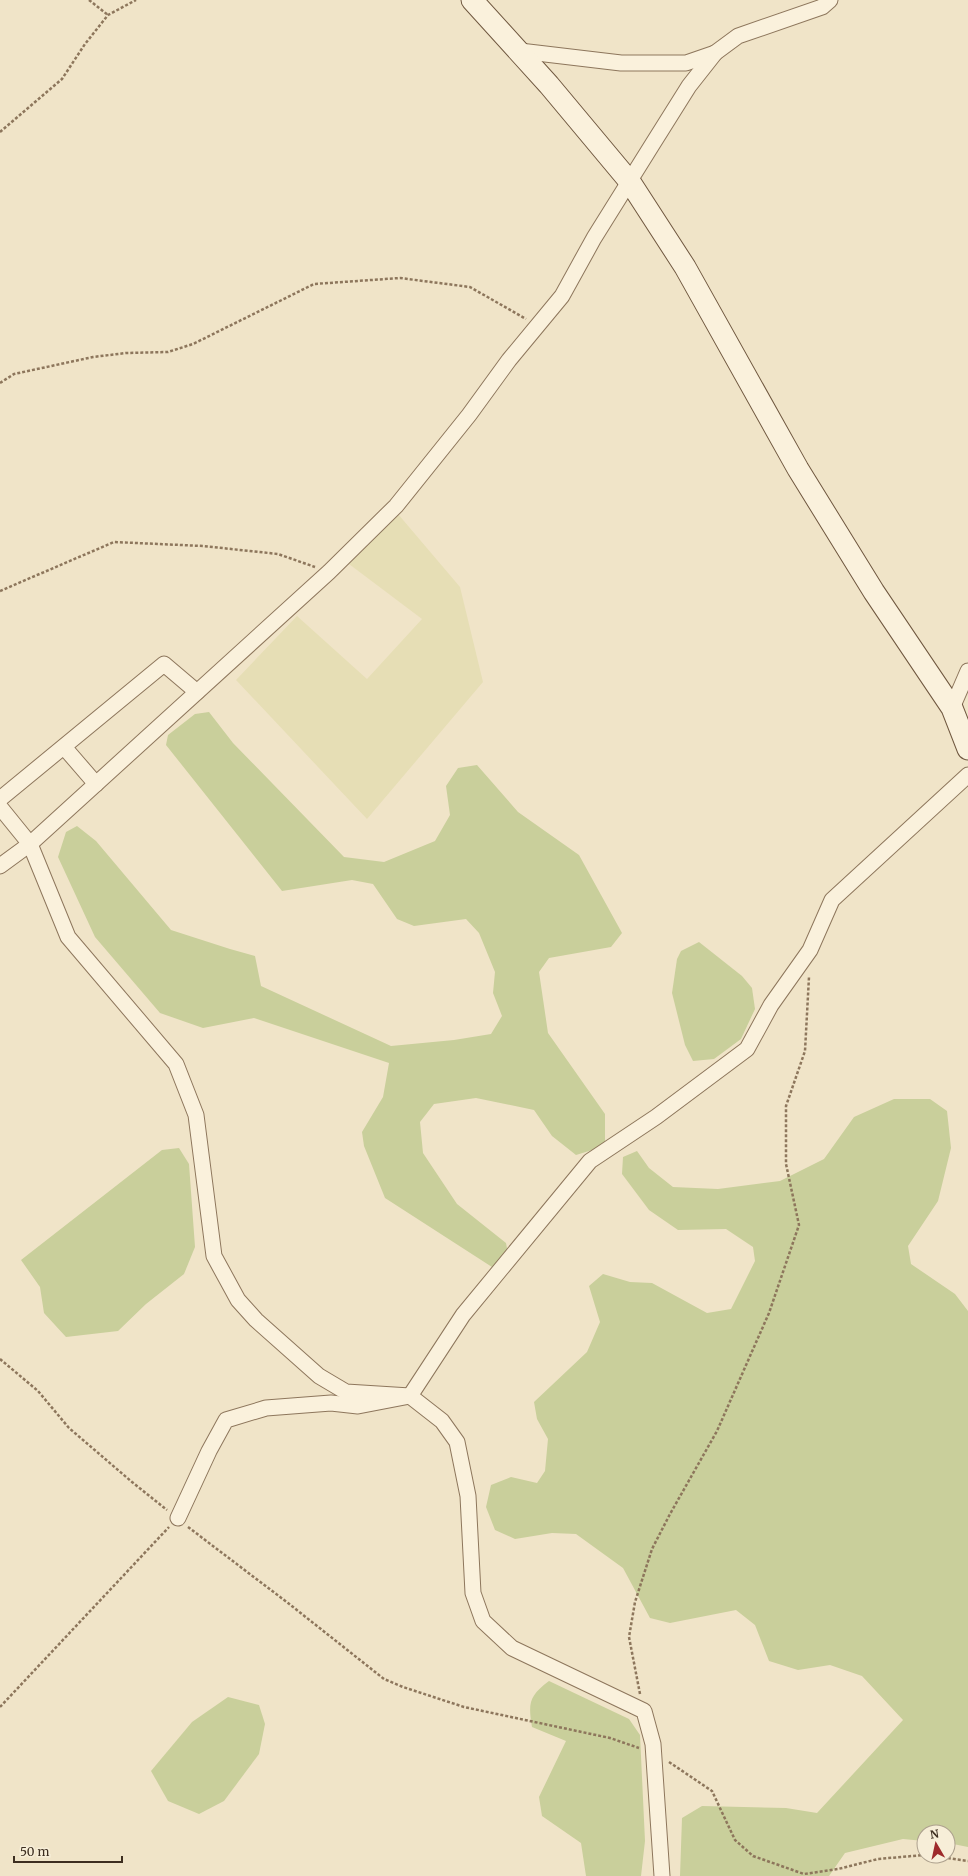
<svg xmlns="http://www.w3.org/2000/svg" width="968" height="1876" viewBox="0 0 968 1876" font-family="Merriweather,serif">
<rect width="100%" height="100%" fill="#f0e4c8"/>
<!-- farmland -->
<path fill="#e6deb5" d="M 398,514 L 460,587 L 483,682 L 367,819 L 236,680 L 297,616 L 367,679 L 422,619 L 349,564 Z"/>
<!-- green -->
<g fill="#c9cf9b">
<path d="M 209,712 L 233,743 L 344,857 L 384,862 L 435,841 L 450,815 L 446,786 L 458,768 L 477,765 L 518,812 L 579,855 L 622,933 L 611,947 L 549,958 L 539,972 L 548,1033 L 605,1114 L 605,1146 L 576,1155 L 552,1136 L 534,1110 L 476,1098 L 434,1104 L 420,1122 L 423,1153 L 457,1204 L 506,1243 L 509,1259 L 492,1267 L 385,1198 L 364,1146 L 362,1132 L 383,1097 L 389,1063 L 254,1018 L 203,1028 L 160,1013 L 95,937 L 58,857 L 66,832 L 77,826 L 96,841 L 171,930 L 230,949 L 255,956 L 261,986 L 391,1046 L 454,1040 L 491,1034 L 502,1016 L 493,993 L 495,972 L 479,933 L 466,919 L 414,926 L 397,919 L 373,884 L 352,880 L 282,891 L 166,745 L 168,735 L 195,714 Z"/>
<path d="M 699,942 L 742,976 L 752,988 L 755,1009 L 741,1039 L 714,1059 L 693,1061 L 685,1045 L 672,993 L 677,959 L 681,951 Z"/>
<path d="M 894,1099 L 930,1099 L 947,1111 L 951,1148 L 938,1201 L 908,1246 L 911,1264 L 955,1294 L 968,1311 L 968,1847 L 948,1843 L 948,1832 L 924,1832 L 924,1841 L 903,1839 L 845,1853 L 829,1876 L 680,1876 L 682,1818 L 702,1806 L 786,1808 L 817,1813 L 903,1720 L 862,1676 L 830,1665 L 798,1670 L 769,1661 L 755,1625 L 736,1610 L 670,1623 L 650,1618 L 623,1568 L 576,1534 L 552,1533 L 515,1539 L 495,1530 L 486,1507 L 491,1485 L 511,1477 L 537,1483 L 545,1471 L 548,1439 L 537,1419 L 534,1402 L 587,1352 L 600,1322 L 589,1286 L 603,1274 L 630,1282 L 652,1283 L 707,1313 L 731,1309 L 755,1261 L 753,1247 L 726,1229 L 678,1230 L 649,1210 L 622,1174 L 623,1157 L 637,1151 L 649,1168 L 673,1187 L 718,1189 L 780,1181 L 824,1159 L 854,1117 Z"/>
<path d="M 179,1148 L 189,1164 L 195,1247 L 184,1274 L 146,1304 L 118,1331 L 66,1337 L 44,1313 L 40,1287 L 21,1260 L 162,1150 Z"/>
<path d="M 549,1681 L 629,1719 L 640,1735 L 645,1841 L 641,1876 L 586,1876 L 581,1843 L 542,1816 L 539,1797 L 566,1741 L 532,1727 C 528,1703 529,1696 549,1681 Z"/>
<path d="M 228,1697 L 259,1705 L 265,1724 L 259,1754 L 224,1801 L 199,1814 L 168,1801 L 151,1771 L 192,1722 Z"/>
</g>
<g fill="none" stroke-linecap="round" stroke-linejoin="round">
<!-- street casing -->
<g stroke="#8d765c" stroke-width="17">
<g id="street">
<path d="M 520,51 L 621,63 L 686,63 L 715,53 L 738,36 L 822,7 L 830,0"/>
<path d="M 952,708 L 968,671"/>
<path d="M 64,747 L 96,784"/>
<path d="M 0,799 L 164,664 L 197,692"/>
<path d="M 0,807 L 30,844 L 68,937 L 176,1064 L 196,1115 L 214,1256 L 238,1300 L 256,1320 L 319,1376 L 346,1392 L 410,1396 L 442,1421 L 457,1442 L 468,1496 L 473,1593 L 483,1621 L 512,1648 L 644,1711 L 653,1744 L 662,1876"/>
<path d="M 0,866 L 30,844 L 329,572 L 396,506 L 469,415 L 509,360 L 562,296 L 594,238 L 652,145 L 689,86 L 715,53"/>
<path d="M 178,1518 L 209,1451 L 226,1420 L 266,1408 L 331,1403 L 358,1406 L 410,1396 L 463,1315 L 590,1161 L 656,1117 L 747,1049 L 771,1005 L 810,950 L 832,900 L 968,775"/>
</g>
</g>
<!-- secondary casing -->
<g stroke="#6f573f" stroke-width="23">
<path id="secondary" d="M 472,0 L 549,85 L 630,182 L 685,267 L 798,469 L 874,592 L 952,708 L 968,749"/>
</g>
<!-- path -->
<g stroke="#8d765c" stroke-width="2.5" stroke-dasharray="3 2" stroke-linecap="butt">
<path d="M 89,0 L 108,15"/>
<path d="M 0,132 L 62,79 L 85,44 L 108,15 L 136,0"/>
<path d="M 0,383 L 14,374 L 93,357 L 126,353 L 168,352 L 193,344 L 314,284 L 400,278 L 470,287 L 526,319"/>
<path d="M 0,591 L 114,542 L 203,546 L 278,554 L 315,567"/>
<path d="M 0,1359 L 38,1391 L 69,1428 L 132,1482 L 167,1510"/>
<path d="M 188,1527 L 288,1603 L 384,1679 L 403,1687 L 464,1707 L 610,1738 L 639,1748"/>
<path d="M 640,1694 L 629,1637 L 635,1602 L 652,1549 L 670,1514 L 717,1431 L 769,1313 L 799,1225 L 786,1164 L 786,1106 L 805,1051 L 809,977"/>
<path d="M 0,1707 L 169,1527"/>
<path d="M 669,1762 L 712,1791 L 735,1840 L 753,1856 L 804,1874 L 838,1869 L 878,1859 L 924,1855"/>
<path d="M 933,1856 L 968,1861"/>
</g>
<!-- street -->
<use href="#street" stroke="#faf1dc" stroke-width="15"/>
<!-- secondary -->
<use href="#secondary" stroke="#faf1dc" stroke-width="21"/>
</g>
<!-- north arrow -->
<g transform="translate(936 1844) rotate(351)"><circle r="19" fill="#f7eed8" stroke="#ada18e"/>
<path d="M0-3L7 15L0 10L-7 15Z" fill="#9e2a2b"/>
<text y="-6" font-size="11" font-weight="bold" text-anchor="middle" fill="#3d2e20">N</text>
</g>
<!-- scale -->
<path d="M14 1856v6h108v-6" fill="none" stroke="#3d2e20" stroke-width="2"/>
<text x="20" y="1856" font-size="12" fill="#3d2e20" stroke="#f7eed8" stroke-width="3" paint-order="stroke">50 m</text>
</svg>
